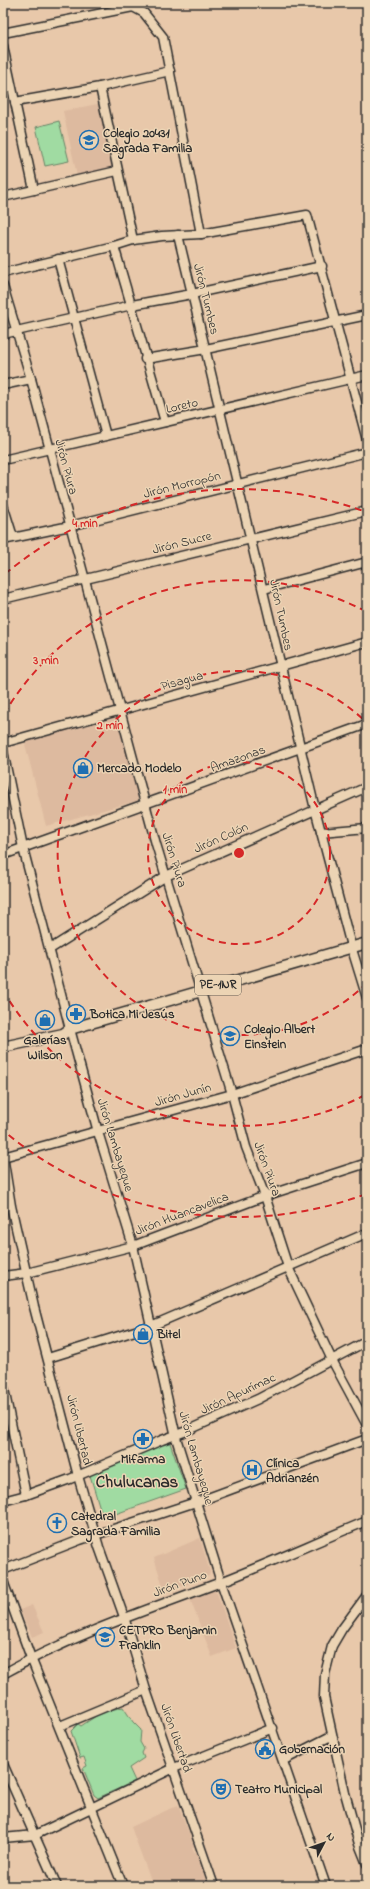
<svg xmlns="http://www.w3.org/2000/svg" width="370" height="1889" viewBox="0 0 370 1889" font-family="'Indie Flower',sans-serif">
<rect width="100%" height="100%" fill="#e8c8aa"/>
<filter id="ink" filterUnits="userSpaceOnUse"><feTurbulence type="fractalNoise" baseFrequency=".025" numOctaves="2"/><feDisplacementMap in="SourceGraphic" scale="8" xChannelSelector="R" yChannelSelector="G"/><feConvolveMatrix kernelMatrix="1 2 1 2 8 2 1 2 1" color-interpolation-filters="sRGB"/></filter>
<g filter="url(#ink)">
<!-- built -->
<g fill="#ddba9f">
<path d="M 102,103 L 115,169 L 77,176 L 63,111 Z"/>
<path d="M 122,717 L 143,799 L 46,826 L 25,744 L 28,741 Z"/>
<path d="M 241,1029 L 243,1036 L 220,1043 L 218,1036 Z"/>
<path d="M 200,1538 L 210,1572 L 209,1576 L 190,1581 L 190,1583 L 165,1592 L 154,1558 Z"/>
<path d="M 210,1589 L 217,1593 L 236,1648 L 212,1657 L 189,1596 Z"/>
<path d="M 32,1605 L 44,1632 L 32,1637 L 20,1610 Z"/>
<path d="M 178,1805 L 194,1846 L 192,1848 L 195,1854 L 197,1854 L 207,1886 L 153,1886 L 131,1827 Z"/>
</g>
<!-- green -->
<g fill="#a0dba2" stroke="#668366">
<path d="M 59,121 L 69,161 L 45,166 L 36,127 Z"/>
<path d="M 169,1440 L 186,1489 L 107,1517 L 102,1515 L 89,1472 Z"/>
<path d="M 123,1707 L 133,1722 L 141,1730 L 140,1742 L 144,1749 L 142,1753 L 144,1758 L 129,1768 L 135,1781 L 98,1798 L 94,1795 L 83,1768 L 87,1766 L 84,1757 L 80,1758 L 71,1731 L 78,1724 L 81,1726 L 102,1712 Z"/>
</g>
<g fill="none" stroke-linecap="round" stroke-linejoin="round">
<!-- minor casing -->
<g stroke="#2b2b2b" stroke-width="11">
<g id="minor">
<path d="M 3,33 L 133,7 L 144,13 L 163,37 L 201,234"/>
<path d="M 3,46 L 34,190"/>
<path d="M 100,87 L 133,240"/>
<path d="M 15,102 L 100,87 L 170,71"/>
<path d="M 3,197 L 117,171"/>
<path d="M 178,235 L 315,809 L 351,946 L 367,998"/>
<path d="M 114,246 L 165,422"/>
<path d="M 58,259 L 106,436"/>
<path d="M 3,273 L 114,246 L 133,240 L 162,236 L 201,234 L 307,215 L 367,440"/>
<path d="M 3,286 L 31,379 L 156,844 L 232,1094 L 246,1147 L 265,1196 L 288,1267 L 332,1360 L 367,1425"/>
<path d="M 3,334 L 132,305 L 192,294 L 322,266"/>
<path d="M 145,359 L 206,349 L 367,315"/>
<path d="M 3,385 L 31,379"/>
<path d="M 3,460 L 367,375"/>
<path d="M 3,505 L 13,537"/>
<path d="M 3,540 L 70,526 L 367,452"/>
<path d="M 264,589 L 367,562"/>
<path d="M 3,599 L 367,511"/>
<path d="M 3,743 L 367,642"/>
<path d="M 3,751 L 23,848 L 70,1029 L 98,1132 L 133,1246 L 177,1441 L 221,1582 L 326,1886"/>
<path d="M 321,832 L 367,828"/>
<path d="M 3,855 L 367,724"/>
<path d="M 50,949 L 166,876 L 367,787"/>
<path d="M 3,1156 L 11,1206 L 34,1307 L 78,1476 L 99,1547 L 124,1617 L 146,1690 L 214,1886"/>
<path d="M 3,1157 L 232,1094 L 367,1049"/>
<path d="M 3,1276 L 27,1273 L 133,1246 L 265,1196 L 367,1163"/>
<path d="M 48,1358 L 151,1326 L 367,1233"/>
<path d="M 3,1384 L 26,1495"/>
<path d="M 3,1501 L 26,1495 L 70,1479 L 162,1440 L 184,1432 L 258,1399 L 367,1341"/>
<path d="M 3,1570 L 80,1540 L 208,1498 L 367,1439"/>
<path d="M 3,1581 L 31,1658 L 123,1886"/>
<path d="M 367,1595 L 342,1629 L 332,1646 L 325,1674 L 324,1697 L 345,1793 L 359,1844 L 367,1864"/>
<path d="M 3,1674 C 72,1635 147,1610 221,1582 C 270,1563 318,1541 367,1521"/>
<path d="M 60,1726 L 146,1690"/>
<path d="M 284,1760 L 331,1736"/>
<path d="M 3,1764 L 57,1886"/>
<path d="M 3,1838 L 35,1835 L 174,1768 L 273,1728"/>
</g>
</g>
<!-- major casing -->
<g stroke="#2b2b2b" stroke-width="13">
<path id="major" d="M 3,1047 L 63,1034 L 70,1029 L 367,943"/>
</g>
<!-- minor -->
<use href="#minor" stroke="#ecd4b4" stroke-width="8"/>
<!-- major -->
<use href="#major" stroke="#ecd4b4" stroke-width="10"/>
</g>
</g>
<!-- distance rings -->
<g fill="none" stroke="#d62828" stroke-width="2" stroke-dasharray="7 5">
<circle cx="239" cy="853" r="91"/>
<path d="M367 983A182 182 0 1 1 367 723"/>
<path d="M365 1095A273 273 0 0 1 4 992M4 714A273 273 0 0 1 365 611"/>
<path d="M366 1194A364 364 0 0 1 5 1132M5 574A364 364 0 0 1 366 512"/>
</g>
<!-- icons -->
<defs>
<g id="school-ring" transform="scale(1)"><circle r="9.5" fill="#ecd4b4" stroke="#1f6fb2" stroke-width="1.5"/><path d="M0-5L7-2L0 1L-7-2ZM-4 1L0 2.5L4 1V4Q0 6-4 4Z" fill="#1f6fb2"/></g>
<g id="shop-ring" transform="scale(1)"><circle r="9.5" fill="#ecd4b4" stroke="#1f6fb2" stroke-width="1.5"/><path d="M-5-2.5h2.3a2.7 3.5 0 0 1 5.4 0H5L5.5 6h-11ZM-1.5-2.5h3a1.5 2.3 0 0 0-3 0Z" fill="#1f6fb2"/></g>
<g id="pharmacy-ring" transform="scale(1)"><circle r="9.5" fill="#ecd4b4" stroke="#1f6fb2" stroke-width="1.5"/><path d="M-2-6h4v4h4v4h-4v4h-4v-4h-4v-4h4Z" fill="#1f6fb2"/></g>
<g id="hospital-ring" transform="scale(1)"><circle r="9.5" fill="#ecd4b4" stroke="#1f6fb2" stroke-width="1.5"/><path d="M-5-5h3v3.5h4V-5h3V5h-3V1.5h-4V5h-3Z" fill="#1f6fb2"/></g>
<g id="church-ring" transform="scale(1)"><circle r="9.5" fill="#ecd4b4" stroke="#1f6fb2" stroke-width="1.5"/><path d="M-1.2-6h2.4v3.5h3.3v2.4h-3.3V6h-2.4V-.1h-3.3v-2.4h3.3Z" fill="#1f6fb2"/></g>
<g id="university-ring" transform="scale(1)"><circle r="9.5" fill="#ecd4b4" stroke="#1f6fb2" stroke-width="1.5"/><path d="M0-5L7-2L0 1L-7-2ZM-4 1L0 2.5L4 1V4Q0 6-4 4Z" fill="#1f6fb2"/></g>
<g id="civic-ring" transform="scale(1)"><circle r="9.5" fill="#ecd4b4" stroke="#1f6fb2" stroke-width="1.5"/><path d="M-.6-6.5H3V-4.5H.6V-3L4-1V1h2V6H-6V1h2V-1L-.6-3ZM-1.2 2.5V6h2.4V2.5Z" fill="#1f6fb2"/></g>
<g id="theatre-ring" transform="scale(1)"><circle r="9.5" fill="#ecd4b4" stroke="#1f6fb2" stroke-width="1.5"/><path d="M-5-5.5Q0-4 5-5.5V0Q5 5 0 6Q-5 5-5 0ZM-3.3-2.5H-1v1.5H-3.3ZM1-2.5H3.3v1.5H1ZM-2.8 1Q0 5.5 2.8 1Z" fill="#1f6fb2"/></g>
</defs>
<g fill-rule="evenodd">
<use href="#school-ring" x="89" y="140"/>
<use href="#shop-ring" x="83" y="768"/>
<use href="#pharmacy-ring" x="76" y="1014"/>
<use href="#shop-ring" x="45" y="1020"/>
<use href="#school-ring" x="230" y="1036"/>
<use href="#shop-ring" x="143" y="1334"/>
<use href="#pharmacy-ring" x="143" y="1439"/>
<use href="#hospital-ring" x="252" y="1470"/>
<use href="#church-ring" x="57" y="1523"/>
<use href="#university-ring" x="105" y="1637"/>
<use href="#civic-ring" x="265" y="1749"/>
<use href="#theatre-ring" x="221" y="1789"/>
</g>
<g text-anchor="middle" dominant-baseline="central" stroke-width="3" stroke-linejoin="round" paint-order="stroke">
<!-- shield labels -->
<rect fill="#ecd4b4" stroke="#655e54" stroke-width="1" x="195" y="975" width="46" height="20" rx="3"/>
<g font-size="12" font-weight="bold" fill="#2b2b2b">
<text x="218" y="985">PE-1NR</text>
</g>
<!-- poi labels -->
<g font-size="13" font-weight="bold" fill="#2b2b2b" stroke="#ecd4b4" text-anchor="start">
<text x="103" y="133">Colegio 20431<tspan x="103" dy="15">Sagrada Familia</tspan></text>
<text x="97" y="768">Mercado Modelo</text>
<text x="90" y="1014">Botica Mi Jesús</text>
<text x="244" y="1029">Colegio Albert<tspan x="244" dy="15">Einstein</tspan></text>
<text x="45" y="1040" text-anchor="middle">Galerías<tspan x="45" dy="15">Wilson</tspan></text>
<text x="157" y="1334">Bitel</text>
<text x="143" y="1459" text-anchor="middle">Mifarma</text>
<text x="266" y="1463">Clínica<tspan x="266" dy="15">Adrianzén</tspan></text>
<text x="71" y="1516">Catedral<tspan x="71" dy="15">Sagrada Familia</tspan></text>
<text x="119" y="1630">CETPRO Benjamin<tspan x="119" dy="15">Franklin</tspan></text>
<text x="279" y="1749">Gobernación</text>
<text x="235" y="1789">Teatro Municipal</text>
</g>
<!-- street labels -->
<g font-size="13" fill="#2b2b2b" stroke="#ecd4b4">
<text transform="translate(206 299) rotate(76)">Jirón Tumbes</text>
<text transform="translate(182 406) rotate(-13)">Loreto</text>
<text transform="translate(66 467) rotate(75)">Jirón Piura</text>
<text transform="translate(182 485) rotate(-14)">Jirón Morropón</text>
<text transform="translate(182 543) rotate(-14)">Jirón Sucre</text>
<text transform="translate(281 615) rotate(78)">Jirón Tumbes</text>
<text transform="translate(182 681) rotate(-16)">Pisagua</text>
<text transform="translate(238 759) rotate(-20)">Amazonas</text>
<text transform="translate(221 838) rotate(-24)">Jirón Colón</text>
<text transform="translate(174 860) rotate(73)">Jirón Piura</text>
<text transform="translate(183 1095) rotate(-16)">Jirón Junín</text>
<text transform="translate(115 1145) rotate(73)">Jirón Lambayeque</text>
<text transform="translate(267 1169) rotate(70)">Jirón Piura</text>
<text transform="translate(182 1214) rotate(-21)">Jirón Huancavelica</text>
<text transform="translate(238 1394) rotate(-25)">Jirón Apurímac</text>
<text transform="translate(79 1430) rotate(76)">Jirón Libertad</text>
<text transform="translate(196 1458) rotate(74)">Jirón Lambayeque</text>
<text transform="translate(180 1584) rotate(-20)">Jirón Puno</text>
<text transform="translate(176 1738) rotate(71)">Jirón Libertad</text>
</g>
<!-- district labels -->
<g font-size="17" font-weight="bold" fill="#2b2b2b" stroke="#ecd4b4">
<text x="137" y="1482">Chulucanas</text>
</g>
</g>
<circle cx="239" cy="853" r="6" fill="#d62828" stroke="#ecd4b4" stroke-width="2"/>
<g font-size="12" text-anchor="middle" font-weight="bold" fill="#d62828" stroke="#ecd4b4" stroke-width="3" stroke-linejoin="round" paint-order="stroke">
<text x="85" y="527">4 min</text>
<text x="46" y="664">3 min</text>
<text x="110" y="729">2 min</text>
<text x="175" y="793">1 min</text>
</g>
<!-- margin -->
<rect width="370" height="1889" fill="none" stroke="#ecd4b4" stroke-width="16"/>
<rect x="8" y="8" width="354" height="1873" fill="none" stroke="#2b2b2b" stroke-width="1.5" filter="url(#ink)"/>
<!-- north arrow -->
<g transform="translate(324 1843) rotate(49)" stroke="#ecd4b4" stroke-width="3" paint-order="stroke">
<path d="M0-3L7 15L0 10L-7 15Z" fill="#2b2b2b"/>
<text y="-6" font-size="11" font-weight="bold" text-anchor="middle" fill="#2b2b2b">N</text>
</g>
</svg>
